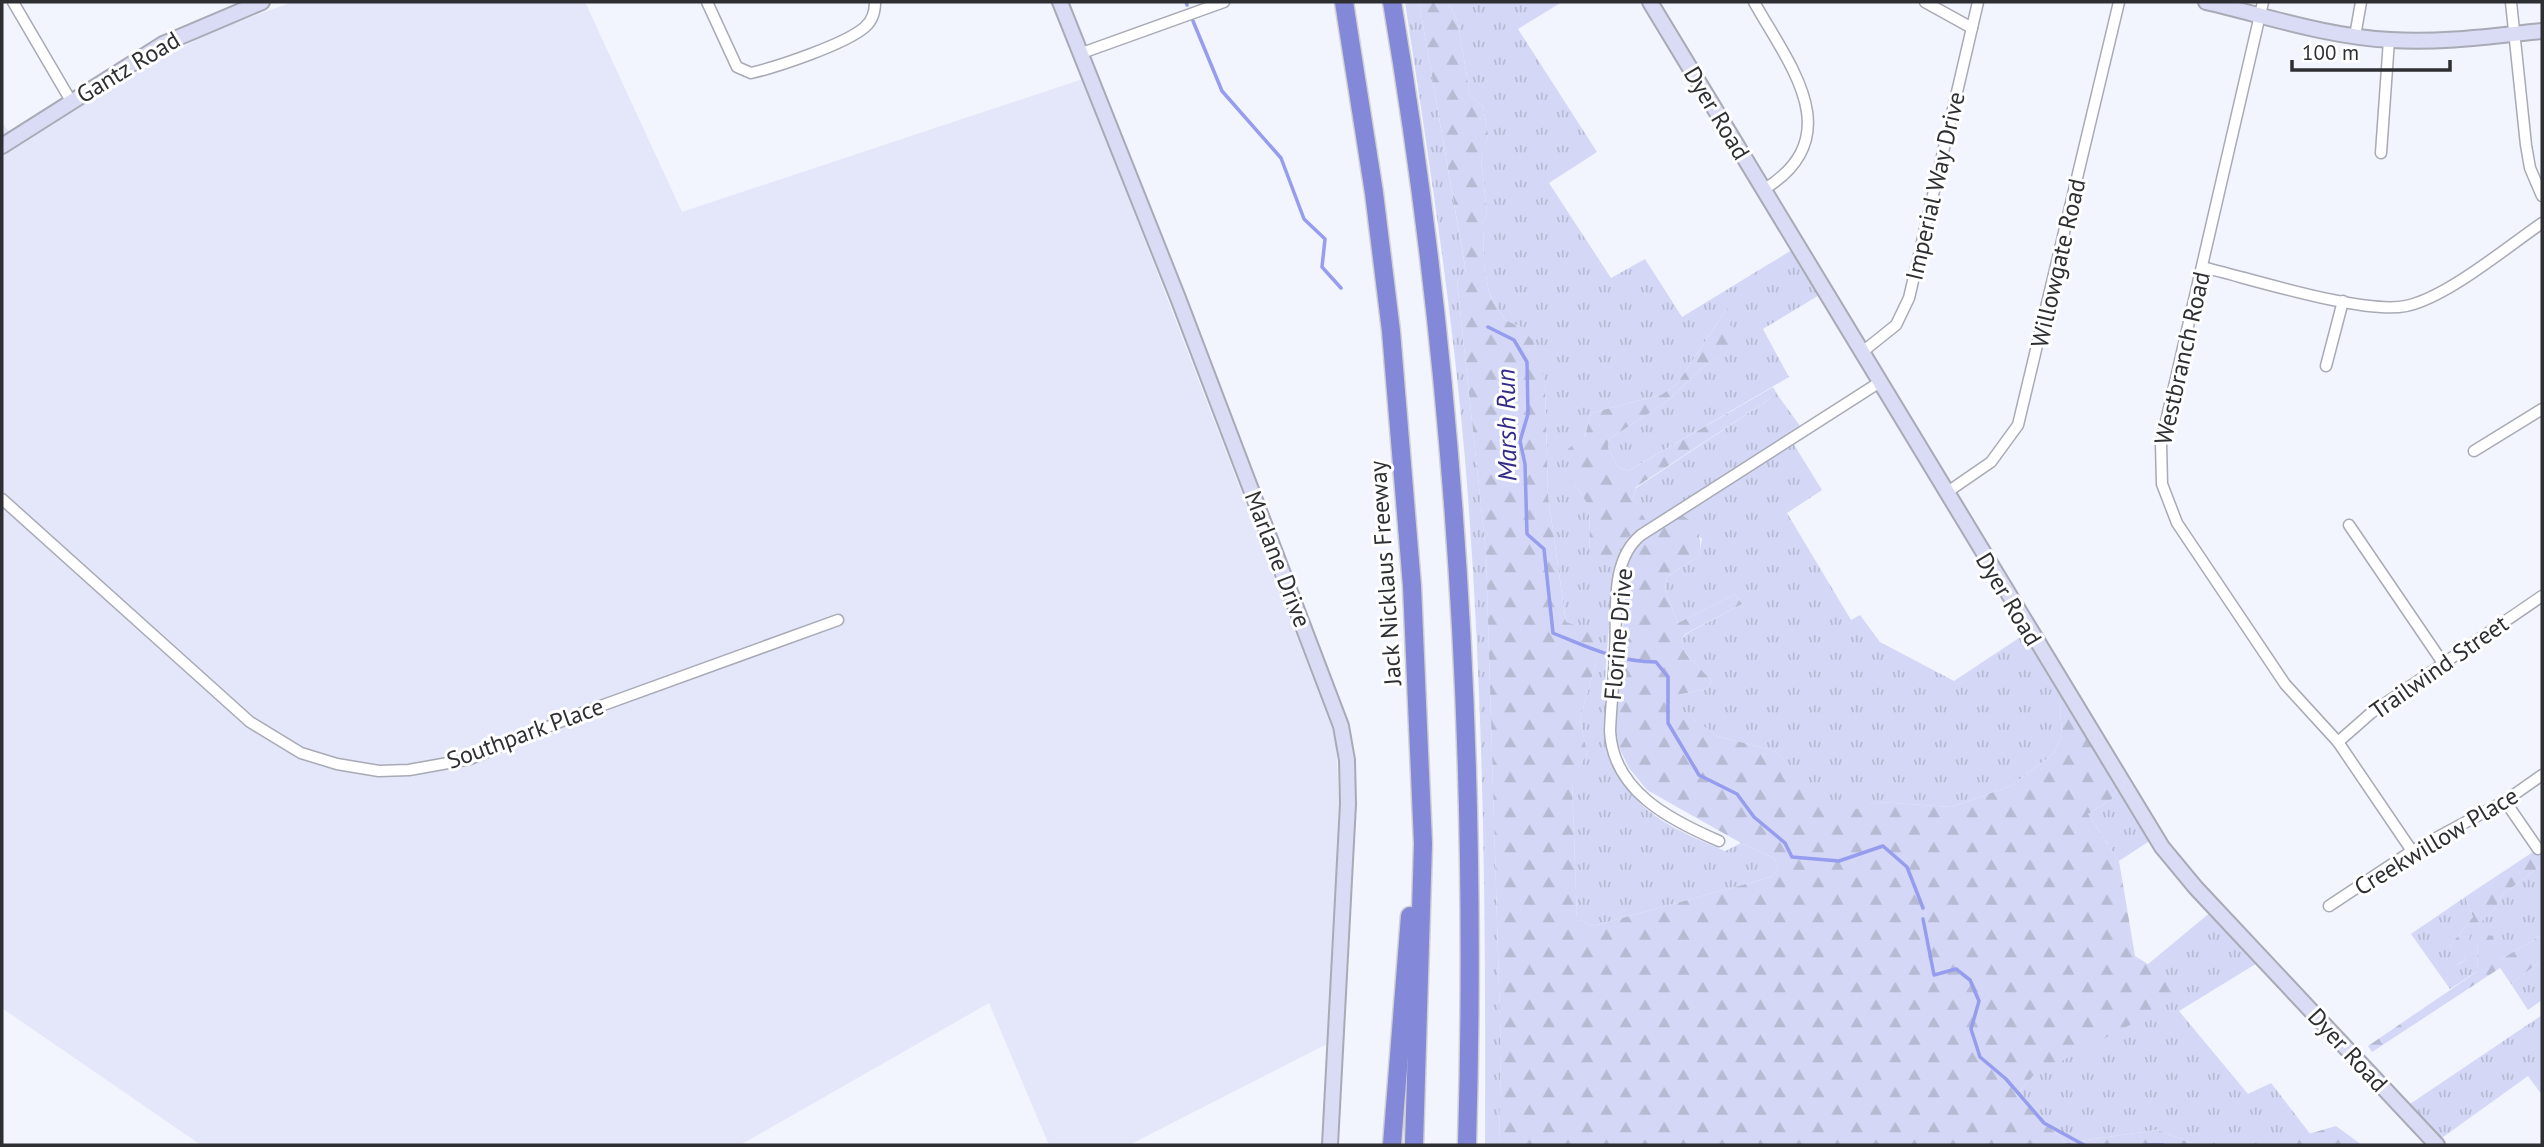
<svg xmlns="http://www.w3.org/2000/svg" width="2544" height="1147" viewBox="0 0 2544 1147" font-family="'PT Sans',sans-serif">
<defs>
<pattern id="grass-tufts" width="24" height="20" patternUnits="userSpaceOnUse" patternTransform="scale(1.75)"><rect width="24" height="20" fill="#d4d8f6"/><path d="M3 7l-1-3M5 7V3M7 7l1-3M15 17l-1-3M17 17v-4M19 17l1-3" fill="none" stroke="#b6bad3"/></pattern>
<pattern id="forest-firs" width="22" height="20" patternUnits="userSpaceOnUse" patternTransform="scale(1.75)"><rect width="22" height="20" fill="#d4d8f6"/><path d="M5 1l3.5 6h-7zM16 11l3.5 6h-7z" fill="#b6bad3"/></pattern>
</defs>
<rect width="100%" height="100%" fill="#f2f4fe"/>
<!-- built -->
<path fill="#e4e6fa" d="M 293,2 L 585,2 L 682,212 L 1083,79 L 1336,739 L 1339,806 L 1331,1042 L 1129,1145 L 1049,1145 L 989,1003 L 740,1145 L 201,1145 L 2,1008 L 2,123 L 20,145 L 84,102 L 212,31 Z"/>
<!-- grass -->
<g fill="url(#grass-tufts)">
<path d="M 1405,2 L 1419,2 L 1466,273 L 1457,281 L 1486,552 L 1501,1053 L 1499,1145 L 1485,1145 C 1486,917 1484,687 1465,459 C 1452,306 1428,154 1405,2 Z"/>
<path d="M 1448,2 L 1562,2 L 1518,29 L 1597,152 L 1549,183 L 1611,278 L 1645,259 L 1682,317 L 1792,250 L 1821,294 L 1763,329 L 1789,377 L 1628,471 L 1618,467 L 1608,448 L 1609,439 L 1665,403 L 1702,368 L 1739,344 L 1730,325 L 1728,307 L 1677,384 L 1661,395 L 1591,413 L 1572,481 L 1589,506 L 1590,556 L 1622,542 L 1646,523 L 1633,498 L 1636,488 L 1777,394 L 1800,426 L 1626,544 L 1616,561 C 1611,626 1588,737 1630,792 C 1652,821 1692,837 1725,851 L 1741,843 L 1774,858 L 1778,868 L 1771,877 L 1593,926 L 1577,920 L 1572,780 L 1587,753 L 1580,719 L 1597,659 L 1566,622 L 1548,496 L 1545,383 L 1521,327 L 1505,320 L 1489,293 L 1484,264 L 1483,224 L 1487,213 L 1481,160 L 1488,134 L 1483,106 L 1470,96 L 1458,22 Z"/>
<path d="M 1793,443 L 1822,490 L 1787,513 L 1851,620 L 1860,615 L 1880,642 L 1954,681 L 2025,634 L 2063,699 L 2060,705 L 2062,736 L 2053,754 L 2011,786 L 1951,807 L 1879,802 L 1833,817 L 1775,751 L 1717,736 L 1673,704 L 1676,695 L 1707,689 L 1712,681 L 1685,653 L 1681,641 L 1686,634 L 1742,604 L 1735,594 L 1678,623 L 1665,590 L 1667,577 L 1699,556 L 1702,539 L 1680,514 Z"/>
<path d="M 2119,788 L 2151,840 L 2119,861 L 2088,814 L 2112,799 Z"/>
<path d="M 2542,865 L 2542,935 L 2498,961 L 2477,943 L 2478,971 L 2450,989 L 2411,934 L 2465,897 L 2473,917 L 2450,946 L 2457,965 L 2464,961 L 2470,932 L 2494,910 L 2503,894 Z"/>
<path d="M 2212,911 L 2259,962 L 2179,1011 L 2248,1094 L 2271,1083 L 2311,1135 L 2270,1145 L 2198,1145 L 2157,1130 L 2066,1143 L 2016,1095 L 2033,1076 L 2171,980 L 2147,965 Z"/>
<path d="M 2542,960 L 2542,1000 L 2528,1010 L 2511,984 Z"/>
<path d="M 2542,1015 L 2542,1095 L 2528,1076 L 2439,1140 L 2407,1106 Z"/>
</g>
<!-- forest -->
<g fill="url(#forest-firs)">
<path d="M 1419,2 L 1448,2 L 1458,22 L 1470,96 L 1483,106 L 1488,134 L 1481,160 L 1487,213 L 1483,224 L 1484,264 L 1489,293 L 1505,320 L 1521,327 L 1533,341 L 1545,383 L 1548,496 L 1566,622 L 1598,634 L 1597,659 L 1580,719 L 1587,753 L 1572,781 L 1577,920 L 1593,926 L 1771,877 L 1778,868 L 1774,858 L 1741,843 L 1647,790 L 1629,768 L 1615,739 L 1628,562 L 1640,542 L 1680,514 C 1698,524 1703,537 1699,556 L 1667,577 L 1665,590 L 1678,623 L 1735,594 L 1742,604 L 1685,634 L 1681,641 L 1685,653 L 1712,681 L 1707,689 L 1676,695 L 1674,704 L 1717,736 L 1775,751 L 1833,816 L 1879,802 L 1951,807 L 2011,786 L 2053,754 L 2062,736 L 2060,705 L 2063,699 L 2119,788 L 2112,799 L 2088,814 L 2119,861 L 2135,956 L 2171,979 L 2173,994 L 2164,1007 L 2033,1076 L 2016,1095 L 2066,1143 L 2157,1130 L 2198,1145 L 1499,1145 L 1501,1053 L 1486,552 L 1457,281 L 1466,272 Z"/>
<path d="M 1728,307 L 1735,307 L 1730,325 L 1740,334 L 1740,344 L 1702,368 L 1665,403 L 1609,439 L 1608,448 L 1618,467 L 1628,471 L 1773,387 L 1777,394 L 1636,487 L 1633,498 L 1647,523 L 1622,542 L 1608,565 L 1590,556 L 1589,506 L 1572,481 L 1568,449 L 1585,436 L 1591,413 L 1661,395 L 1677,384 Z"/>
<path d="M 2542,846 L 2542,865 L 2503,894 L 2494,910 L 2471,932 L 2464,961 L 2456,965 L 2450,946 L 2473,917 L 2465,897 Z"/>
<path d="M 2483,934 L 2493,936 L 2498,961 L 2542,935 L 2542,960 L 2511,984 L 2500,968 L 2372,1052 L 2368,1046 L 2478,971 L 2477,943 Z"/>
<path d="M 2336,1126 L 2362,1145 L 2270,1145 Z"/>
</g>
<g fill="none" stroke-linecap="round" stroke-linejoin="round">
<!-- stream -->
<g stroke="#969cee" stroke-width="3.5">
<path d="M 1186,2 L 1187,5"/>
<path d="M 1193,21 L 1222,91 L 1281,158 L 1304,219 L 1325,239 L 1322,267 L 1341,288"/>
<path d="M 1488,327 L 1514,340 L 1527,362 L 1528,414 L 1520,441 L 1525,464 L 1527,534 L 1544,549 L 1553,633 C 1587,647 1618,662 1656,662 L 1668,677 L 1668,723 L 1699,775 L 1737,794 L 1754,817 L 1785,843 L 1792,857 L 1839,861 L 1883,846 L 1907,867 L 1923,908"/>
<path d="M 1923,919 L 1934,975 L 1956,969 L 1970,980 L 1979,1001 L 1971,1029 L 1980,1057 L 2006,1079 L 2044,1123 L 2084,1145"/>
<path d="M 2146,1145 L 2163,1145"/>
</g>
<!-- street casing -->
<g stroke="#a8aab5" stroke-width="13">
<g id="street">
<path d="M 13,2 L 71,101"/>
<path d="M 707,2 L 737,67 L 751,73 C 777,67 846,44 865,27 C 872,21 875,11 875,2"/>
<path d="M 1754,2 C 1790,66 1850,137 1763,190"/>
<path d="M 1925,2 L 1972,28"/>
<path d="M 2263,2 L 2161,443 L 2162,484 L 2177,523 L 2285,684 L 2338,742 L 2412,851"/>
<path d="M 2511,2 L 2526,145 L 2530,168 L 2542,196"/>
<path d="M 2355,36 L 2361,2"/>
<path d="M 1082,53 L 1224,2"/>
<path d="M 2381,153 L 2389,40"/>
<path d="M 2202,267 C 2249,278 2363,315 2406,306 C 2446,298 2507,247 2542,223"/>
<path d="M 1861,353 L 1896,325 L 1909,298 L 1978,2"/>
<path d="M 2326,366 L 2343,301"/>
<path d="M 2474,451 L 2542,409"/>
<path d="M 1946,493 L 1991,462 L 2018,425 L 2119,2"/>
<path d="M 2,499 L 250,722 L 301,753 L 337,764 L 379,771 L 409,770 L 470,759 L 584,712 L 838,620"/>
<path d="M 2349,525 L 2443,663"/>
<path d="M 2338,742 L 2371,713 L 2542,596"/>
<path d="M 2505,801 L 2538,849"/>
<path d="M 1719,841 C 1670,820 1613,791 1610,731 C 1611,705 1614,680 1615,654 C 1618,615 1608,562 1641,535 L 1880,382"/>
<path d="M 2329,906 L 2412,851 L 2505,801 L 2542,775"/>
</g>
</g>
<!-- secondary casing -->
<g stroke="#a8aab5" stroke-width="18">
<g id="secondary">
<path d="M 1060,2 L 1178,298 L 1341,726 L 1347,760 L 1348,804 L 1330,1145"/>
<path d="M 1650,2 L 2162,847 L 2196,888 L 2437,1145"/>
<path d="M 2206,2 C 2266,16 2329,37 2391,40 C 2442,43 2492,36 2542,31"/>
<path d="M 2,146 L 163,44 L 262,2"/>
</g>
</g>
<!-- highway casing -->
<g stroke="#d1d1d2" stroke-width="21">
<g id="highway">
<path d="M 1344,2 L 1374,193 L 1391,331 L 1412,586 L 1423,844 L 1414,1145"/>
<path d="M 1392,2 C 1456,378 1478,764 1467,1145"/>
<path d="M 1392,1145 L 1410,916"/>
</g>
</g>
<!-- street -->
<use href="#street" stroke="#fff" stroke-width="10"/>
<!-- secondary -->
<use href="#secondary" stroke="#dadbf4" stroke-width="14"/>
<!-- highway -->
<use href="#highway" stroke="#8388d9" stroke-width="18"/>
</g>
<g text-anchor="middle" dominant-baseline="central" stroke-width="6" stroke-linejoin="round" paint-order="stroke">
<!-- street labels -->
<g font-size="24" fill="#2e2f33" stroke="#fff">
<text transform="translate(128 67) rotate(-31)">Gantz Road</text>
<text transform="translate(1717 113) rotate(59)">Dyer Road</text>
<text transform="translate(1935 186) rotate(-77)">Imperial Way Drive</text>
<text transform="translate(2058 263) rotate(-77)">Willowgate Road</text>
<text transform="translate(2182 358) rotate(-77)">Westbranch Road</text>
<text transform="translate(1278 559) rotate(69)">Marlane Drive</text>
<text transform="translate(1385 573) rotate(-94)">Jack Nicklaus Freeway</text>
<text transform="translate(2009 599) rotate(59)">Dyer Road</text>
<text transform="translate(1618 634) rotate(-85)">Florine Drive</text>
<text transform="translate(2439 667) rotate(-35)">Trailwind Street</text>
<text transform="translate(525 733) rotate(-20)">Southpark Place</text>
<text transform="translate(2436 841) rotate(-31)">Creekwillow Place</text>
<text transform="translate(2348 1050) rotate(47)">Dyer Road</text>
</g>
<!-- water labels -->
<g font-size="26" font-style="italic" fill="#322b88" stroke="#fff">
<text transform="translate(1506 425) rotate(-91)">Marsh Run</text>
</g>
</g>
<!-- border -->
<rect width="2544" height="1147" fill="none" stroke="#2e2f33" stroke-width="7"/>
<!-- scale -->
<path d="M2292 60v10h158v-10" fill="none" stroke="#2e2f33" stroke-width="3.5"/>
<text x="2302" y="60" font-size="21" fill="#2e2f33" stroke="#ffffff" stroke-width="5" paint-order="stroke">100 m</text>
</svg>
